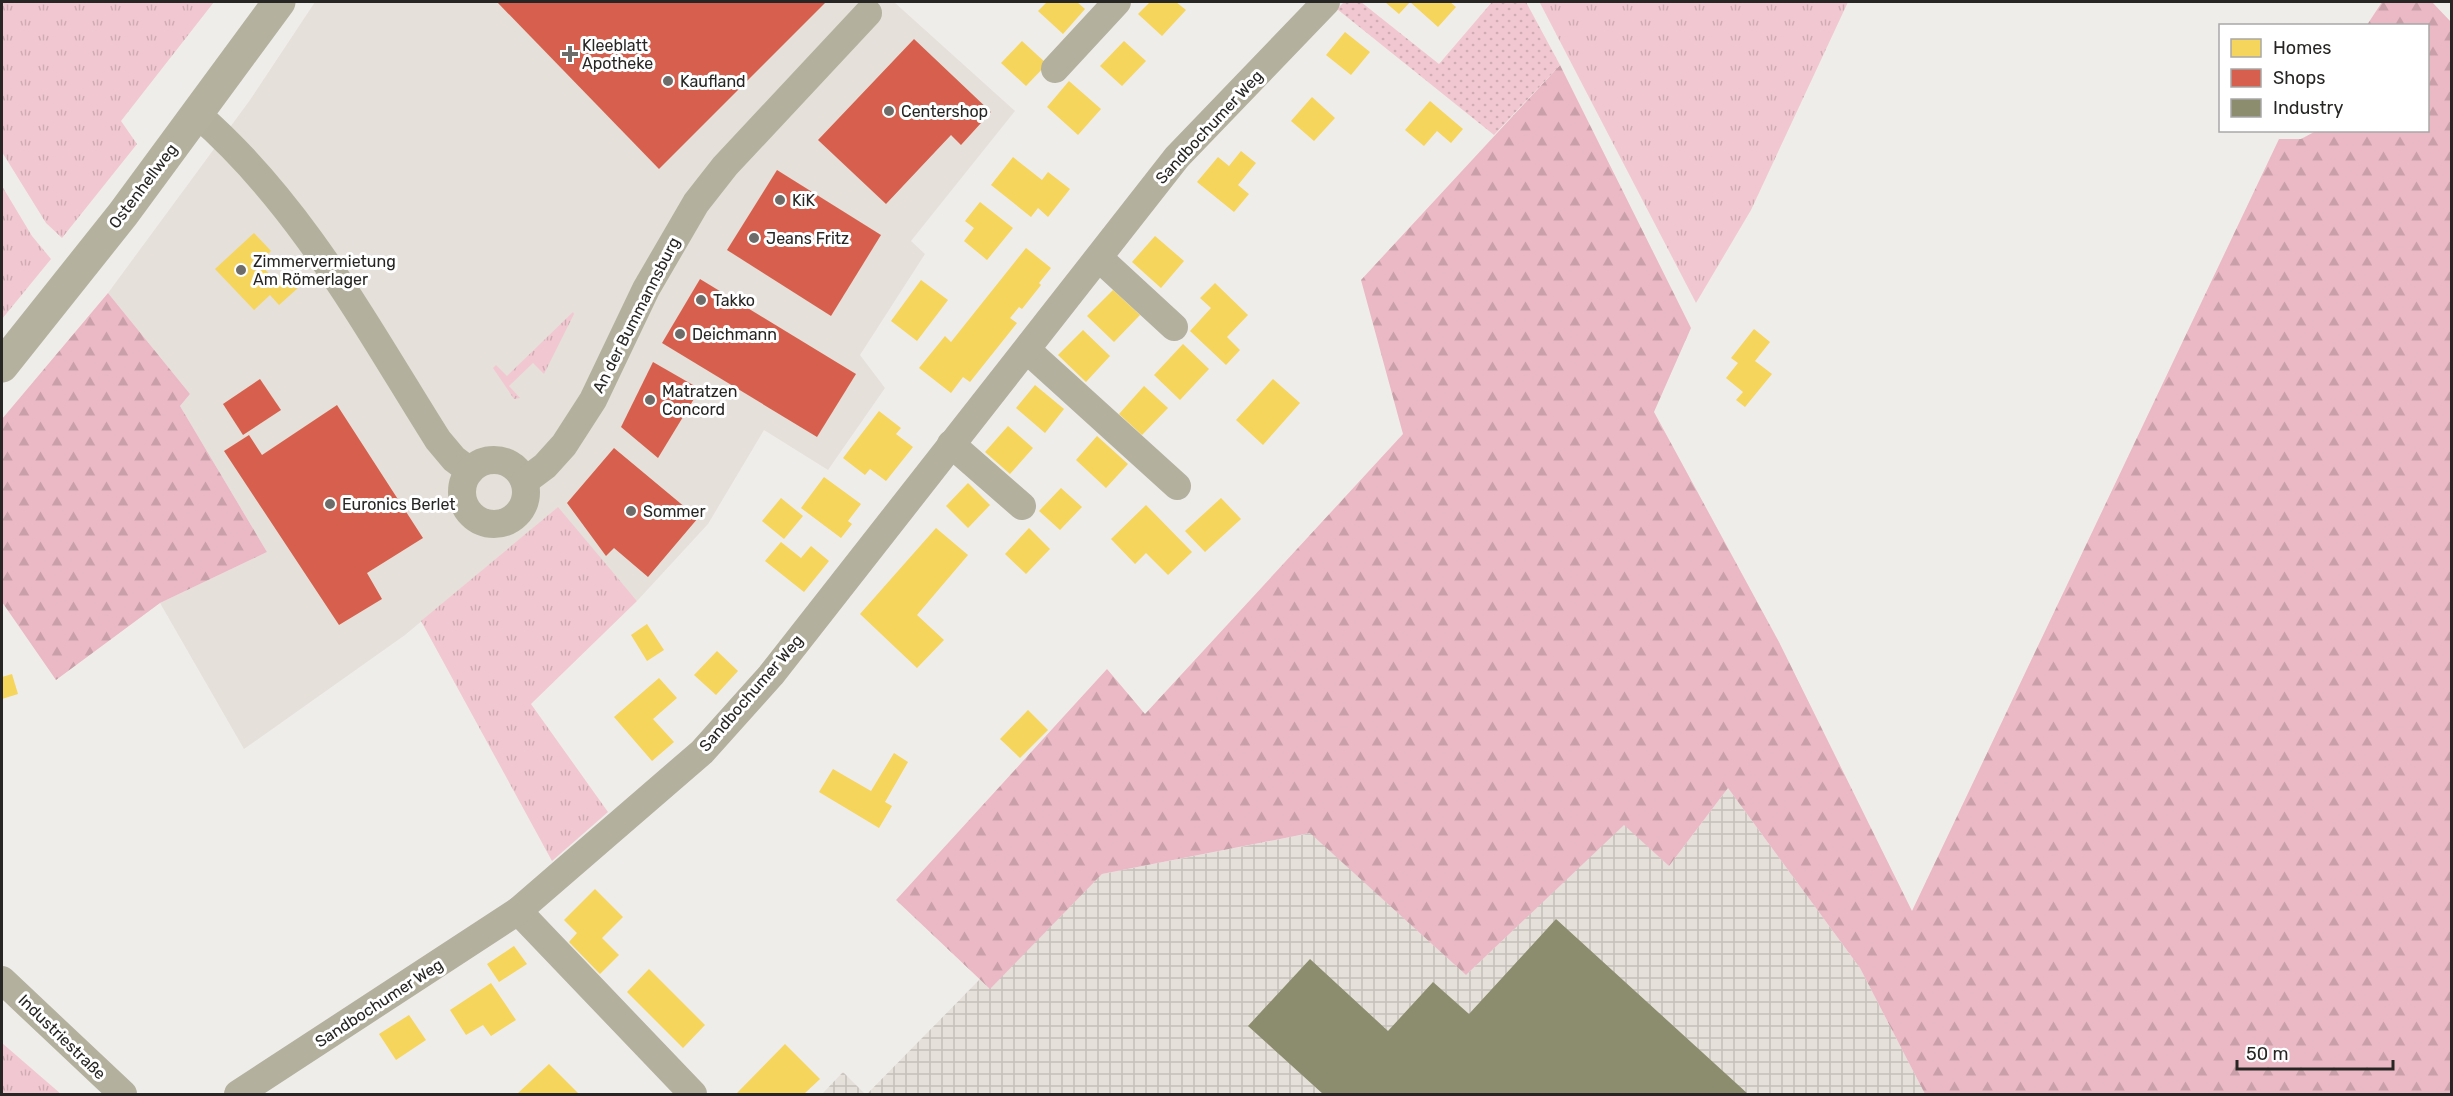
<svg xmlns="http://www.w3.org/2000/svg" width="2453" height="1096" viewBox="0 0 2453 1096" font-family="Rubik,sans-serif">
<defs>
<pattern id="industrial-grid" width="8" height="8" patternUnits="userSpaceOnUse" patternTransform="scale(1.5)"><rect width="8" height="8" fill="#e5e0d9"/><path d="M0 4h8M4 0v8" fill="none" stroke="#c4c0ba"/></pattern>
<pattern id="grass-tufts" width="24" height="20" patternUnits="userSpaceOnUse" patternTransform="scale(1.5)"><rect width="24" height="20" fill="#f1c8d1"/><path d="M3 7l-1-3M5 7V3M7 7l1-3M15 17l-1-3M17 17v-4M19 17l1-3" fill="none" stroke="#cfacb3"/></pattern>
<pattern id="forest-firs" width="22" height="20" patternUnits="userSpaceOnUse" patternTransform="scale(1.5)"><rect width="22" height="20" fill="#eab9c5"/><path d="M5 1l3.5 6h-7zM16 11l3.5 6h-7z" fill="#c99fa9"/></pattern>
<pattern id="park-dots" width="8" height="8" patternUnits="userSpaceOnUse" patternTransform="scale(1.5)"><rect width="8" height="8" fill="#f1c8d1"/><path d="M2 2h.1M6 6h.1" fill="none" stroke="#cfacb3" stroke-width="1.8" stroke-linecap="round"/></pattern>
</defs>
<rect width="100%" height="100%" fill="#efedea"/>
<!-- built -->
<path fill="#e5e0d9" d="M 315,2 L 894,2 L 1015,111 L 911,241 L 925,254 L 860,355 L 885,388 L 828,470 L 764,430 L 708,524 L 637,601 L 557,508 L 405,635 L 244,749 L 160,603 L 267,552 L 180,406 L 190,394 L 108,293 L 250,100 Z"/>
<!-- industrial -->
<g fill="url(#industrial-grid)">
<path d="M 1728,788 L 1860,968 L 1925,1094 L 867,1094 L 981,978 L 990,988 L 1102,874 L 1311,833 L 1466,975 L 1624,824 L 1669,866 Z"/>
<path d="M 843,1072 L 865,1094 L 822,1094 Z"/>
</g>
<!-- grass -->
<g fill="url(#grass-tufts)">
<path d="M 2,2 L 214,2 L 121,121 L 137,144 L 62,238 L 46,223 L 2,152 Z"/>
<path d="M 1542,2 L 1848,2 L 1751,210 L 1696,303 L 1540,3 Z"/>
<path d="M 2,186 L 32,236 L 51,259 L 2,319 Z"/>
<path d="M 573,312 L 574,314 L 544,374 L 533,363 L 509,386 L 520,398 L 514,399 L 493,368 L 496,365 L 507,376 Z"/>
<path d="M 558,507 L 637,601 L 531,704 L 608,812 L 552,861 L 421,621 Z"/>
<path d="M 2,1043 L 61,1094 L 2,1094 Z"/>
</g>
<!-- forest -->
<g fill="url(#forest-firs)">
<path d="M 2382,2 L 2432,2 L 2451,22 L 2451,1094 L 1925,1094 L 1860,968 L 1728,788 L 1669,866 L 1624,825 L 1466,975 L 1310,833 L 1102,874 L 990,989 L 896,900 L 1107,669 L 1145,714 L 1403,434 L 1361,280 L 1560,65 L 1691,328 L 1654,412 L 1779,642 L 1912,911 L 2279,139 L 2301,139 L 2316,131 L 2428,130 L 2428,26 L 2367,25 Z"/>
<path d="M 108,293 L 190,394 L 180,406 L 267,552 L 160,603 L 56,680 L 2,602 L 2,419 Z"/>
</g>
<!-- park -->
<path fill="url(#park-dots)" d="M 1344,2 L 1361,2 L 1439,64 L 1492,2 L 1526,2 L 1560,65 L 1494,135 L 1337,9 Z"/>
<!-- homes -->
<g fill="#f6d55c">
<path d="M 1047,2 L 1077,2 L 1085,9 L 1063,34 L 1038,11 Z"/>
<path d="M 1150,2 L 1176,2 L 1186,10 L 1162,36 L 1138,14 Z"/>
<path d="M 1385,2 L 1450,2 L 1456,7 L 1438,27 L 1410,2 L 1399,14 Z"/>
<path d="M 1345,32 L 1370,52 L 1351,75 L 1326,55 Z"/>
<path d="M 1022,41 L 1047,64 L 1026,86 L 1001,63 Z"/>
<path d="M 1124,41 L 1146,61 L 1122,86 L 1100,66 Z"/>
<path d="M 1069,81 L 1101,109 L 1078,135 L 1047,107 Z"/>
<path d="M 1312,97 L 1335,118 L 1314,141 L 1291,121 Z"/>
<path d="M 1430,101 L 1463,129 L 1451,143 L 1437,131 L 1424,146 L 1405,130 Z"/>
<path d="M 1241,151 L 1256,163 L 1238,185 L 1249,194 L 1234,212 L 1197,182 L 1218,157 L 1229,166 Z"/>
<path d="M 1013,157 L 1042,180 L 1048,172 L 1070,189 L 1048,217 L 1038,208 L 1031,217 L 991,185 Z"/>
<path d="M 980,202 L 1013,228 L 987,260 L 964,241 L 974,228 L 965,221 Z"/>
<path d="M 254,233 L 271,251 L 259,263 L 275,280 L 285,272 L 299,287 L 279,305 L 270,295 L 254,310 L 215,269 Z"/>
<path d="M 1155,236 L 1184,261 L 1161,288 L 1132,262 Z"/>
<path d="M 1026,248 L 1051,268 L 1039,283 L 1041,285 L 1022,309 L 1019,307 L 1010,318 L 1017,323 L 970,382 L 963,377 L 951,393 L 919,368 L 945,336 L 951,342 Z"/>
<path d="M 921,280 L 948,300 L 917,341 L 891,321 Z"/>
<path d="M 1215,283 L 1248,315 L 1227,337 L 1240,350 L 1226,365 L 1190,331 L 1211,308 L 1200,298 Z"/>
<path d="M 1113,290 L 1140,315 L 1114,342 L 1087,316 Z"/>
<path d="M 1754,329 L 1770,342 L 1755,361 L 1772,374 L 1745,407 L 1736,400 L 1743,392 L 1726,378 L 1738,363 L 1731,358 Z"/>
<path d="M 1083,330 L 1110,356 L 1086,382 L 1058,355 Z"/>
<path d="M 1183,344 L 1209,369 L 1180,400 L 1154,375 Z"/>
<path d="M 1273,379 L 1300,403 L 1263,445 L 1236,420 Z"/>
<path d="M 1035,385 L 1064,409 L 1045,433 L 1016,408 Z"/>
<path d="M 1144,386 L 1168,408 L 1142,435 L 1119,414 Z"/>
<path d="M 879,411 L 901,428 L 896,434 L 913,447 L 886,481 L 870,469 L 865,475 L 843,458 Z"/>
<path d="M 1008,426 L 1033,448 L 1010,474 L 985,452 Z"/>
<path d="M 1097,436 L 1128,464 L 1106,488 L 1076,460 Z"/>
<path d="M 824,477 L 861,504 L 848,521 L 852,524 L 841,538 L 801,508 Z"/>
<path d="M 968,483 L 990,505 L 968,528 L 946,506 Z"/>
<path d="M 1061,488 L 1082,507 L 1060,530 L 1039,511 Z"/>
<path d="M 781,498 L 803,516 L 784,539 L 762,521 Z"/>
<path d="M 1221,498 L 1241,519 L 1205,552 L 1185,531 Z"/>
<path d="M 1146,505 L 1192,552 L 1168,575 L 1146,553 L 1135,564 L 1111,539 Z"/>
<path d="M 936,528 L 968,555 L 917,615 L 944,640 L 917,668 L 860,614 Z"/>
<path d="M 1029,528 L 1050,549 L 1026,574 L 1005,554 Z"/>
<path d="M 781,542 L 801,558 L 811,546 L 829,561 L 804,592 L 765,561 Z"/>
<path d="M 647,624 L 664,650 L 647,661 L 631,635 Z"/>
<path d="M 717,651 L 738,671 L 716,695 L 694,675 Z"/>
<path d="M 12,674 L 18,694 L 2,699 L 2,677 Z"/>
<path d="M 659,678 L 677,698 L 653,719 L 674,742 L 652,761 L 614,717 Z"/>
<path d="M 1028,710 L 1048,730 L 1020,758 L 1000,739 Z"/>
<path d="M 894,753 L 908,762 L 885,802 L 892,806 L 879,828 L 819,792 L 833,769 L 871,791 Z"/>
<path d="M 595,889 L 623,917 L 602,938 L 619,955 L 600,974 L 569,942 L 577,933 L 564,920 Z"/>
<path d="M 514,946 L 527,964 L 499,982 L 487,964 Z"/>
<path d="M 649,969 L 705,1025 L 683,1048 L 627,992 Z"/>
<path d="M 491,983 L 516,1020 L 491,1036 L 483,1025 L 466,1035 L 450,1010 Z"/>
<path d="M 409,1015 L 426,1040 L 396,1060 L 379,1034 Z"/>
<path d="M 785,1044 L 820,1079 L 804,1094 L 736,1094 Z"/>
<path d="M 549,1064 L 579,1094 L 517,1094 Z"/>
</g>
<!-- shops -->
<g fill="#d6604d">
<path d="M 497,2 L 826,2 L 659,169 Z"/>
<path d="M 914,39 L 991,112 L 961,145 L 951,135 L 886,204 L 818,140 Z"/>
<path d="M 777,170 L 881,235 L 831,316 L 727,250 Z"/>
<path d="M 700,279 L 856,374 L 817,437 L 662,343 Z"/>
<path d="M 653,362 L 700,389 L 658,458 L 621,427 Z"/>
<path d="M 260,379 L 281,410 L 243,435 L 223,404 Z"/>
<path d="M 337,405 L 423,538 L 367,573 L 382,599 L 339,625 L 224,451 L 249,435 L 262,455 Z"/>
<path d="M 614,448 L 698,518 L 648,577 L 614,548 L 606,556 L 567,503 Z"/>
</g>
<!-- industry -->
<path fill="#8c8c6e" d="M 1556,919 L 1748,1094 L 1323,1094 L 1248,1026 L 1310,959 L 1388,1031 L 1433,982 L 1469,1014 Z"/>
<g fill="none" stroke-linecap="round" stroke-linejoin="round">
<!-- minor -->
<g stroke="#b3b09e" stroke-width="28">
<path d="M 1055,69 L 1117,2"/>
<path d="M 197,114 C 301,204 366,326 438,440 L 454,459 L 470,471"/>
<path d="M 1099,258 L 1174,327"/>
<path d="M 1027,350 L 1177,486"/>
<path d="M 951,444 L 1022,506"/>
<circle cx="494" cy="492" r="32"/>
<path d="M 525,481 L 545,466 L 564,445 L 593,400 L 646,289 L 696,203 L 725,166 L 868,13"/>
<path d="M 518,911 L 693,1094"/>
<path d="M 2,980 L 123,1094"/>
<path d="M 238,1094 L 518,911 L 702,752 L 771,675 L 1177,157 L 1326,2"/>
</g>
<!-- major -->
<path stroke="#b4b29f" stroke-width="33" d="M 2,366 L 123,214 L 279,2"/>
</g>
<!-- markers -->
<g fill="#6d6c6a" stroke="#fff" stroke-width="2">
<path d="M567 45h6v6h6v6h-6v6h-6v-6h-6v-6h6z"/>
<circle cx="668" cy="81" r="6"/>
<circle cx="889" cy="111" r="6"/>
<circle cx="780" cy="200" r="6"/>
<circle cx="754" cy="238" r="6"/>
<circle cx="241" cy="270" r="6"/>
<circle cx="701" cy="300" r="6"/>
<circle cx="680" cy="334" r="6"/>
<circle cx="650" cy="400" r="6"/>
<circle cx="330" cy="504" r="6"/>
<circle cx="631" cy="511" r="6"/>
</g>
<g text-anchor="middle" dominant-baseline="central" stroke-width="6" stroke-linejoin="round" paint-order="stroke">
<!-- poi labels -->
<g font-size="16" fill="#272625" stroke="#fff" text-anchor="start">
<text x="582" y="45">Kleeblatt<tspan x="582" dy="18">Apotheke</tspan></text>
<text x="680" y="81">Kaufland</text>
<text x="901" y="111">Centershop</text>
<text x="792" y="200">KiK</text>
<text x="766" y="238">Jeans Fritz</text>
<text x="253" y="261">Zimmervermietung<tspan x="253" dy="18">Am Römerlager</tspan></text>
<text x="713" y="300">Takko</text>
<text x="692" y="334">Deichmann</text>
<text x="662" y="391">Matratzen<tspan x="662" dy="18">Concord</tspan></text>
<text x="342" y="504">Euronics Berlet</text>
<text x="643" y="511">Sommer</text>
</g>
<!-- street labels -->
<g font-size="16" fill="#272625" stroke="#fff">
<text transform="translate(1209 127) rotate(-47)">Sandbochumer Weg</text>
<text transform="translate(143 186) rotate(-53)">Ostenhellweg</text>
<text transform="translate(636 315) rotate(-63)">An der Bummannsburg</text>
<text transform="translate(751 693) rotate(-49)">Sandbochumer Weg</text>
<text transform="translate(379 1003) rotate(-33)">Sandbochumer Weg</text>
<text transform="translate(62 1037) rotate(44)">Industriestraße</text>
</g>
</g>
<!-- border -->
<rect width="2453" height="1096" fill="none" stroke="#272625" stroke-width="6"/>
<!-- legend -->
<rect x="2219" y="24" width="210" height="108" fill="#ffffff" stroke="#a9a8a8" stroke-width="1.5"/>
<rect x="2231" y="39" width="30" height="18" fill="#f6d55c" stroke="#a9a8a8" stroke-width="1.5"/>
<text x="2273" y="54" font-size="18" fill="#272625">Homes</text>
<rect x="2231" y="69" width="30" height="18" fill="#d6604d" stroke="#a9a8a8" stroke-width="1.5"/>
<text x="2273" y="84" font-size="18" fill="#272625">Shops</text>
<rect x="2231" y="99" width="30" height="18" fill="#8c8c6e" stroke="#a9a8a8" stroke-width="1.5"/>
<text x="2273" y="114" font-size="18" fill="#272625">Industry</text>
<!-- scale -->
<path d="M2237 1060v9h156v-9" fill="none" stroke="#272625" stroke-width="3"/>
<text x="2246" y="1060" font-size="18" fill="#272625" stroke="#ffffff" stroke-width="4.5" paint-order="stroke">50 m</text>
</svg>
